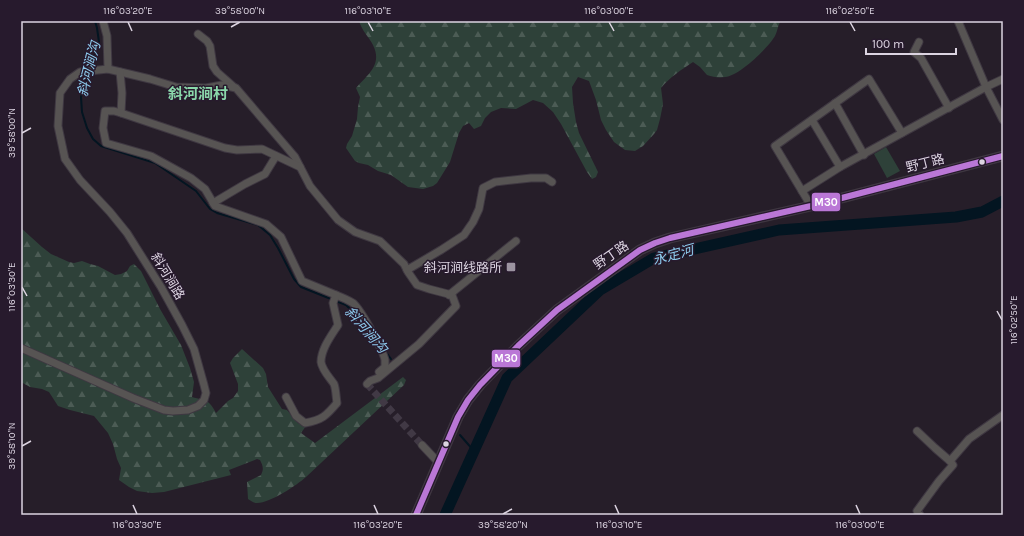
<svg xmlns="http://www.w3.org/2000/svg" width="1024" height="536" viewBox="0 0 1024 536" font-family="Karla,'Noto Sans SC',sans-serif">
<defs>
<pattern id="forest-firs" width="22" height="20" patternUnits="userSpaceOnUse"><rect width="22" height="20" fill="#2e4139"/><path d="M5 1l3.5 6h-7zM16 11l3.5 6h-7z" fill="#4c5c55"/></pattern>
</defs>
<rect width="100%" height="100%" fill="#261e29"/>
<!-- green -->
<path fill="#2e4139" d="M 886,147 L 900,171 L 887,178 L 874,154 Z"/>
<!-- forest -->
<g fill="url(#forest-firs)">
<path d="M 359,21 L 780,21 L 780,22 C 778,26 777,32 775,36 C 768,48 739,76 725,77 C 719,78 713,77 707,75 L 700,67 L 693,62 C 681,70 670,77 661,88 L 663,104 L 660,119 L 657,130 L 654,134 L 643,146 L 635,151 L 625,150 L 614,142 L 606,130 L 601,120 L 596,100 L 589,81 L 578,77 L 572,87 L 573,103 L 576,122 L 579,133 L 598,172 L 596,177 L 592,179 L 587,172 L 561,124 L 553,112 L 543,103 L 533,100 L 516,109 L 501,108 L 491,112 L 485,118 L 481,126 L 474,129 L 469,123 L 463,126 L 459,133 L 450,162 L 437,183 L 433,186 L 423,189 L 408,187 L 391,175 L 378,171 L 368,165 L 359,163 L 355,161 L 346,148 L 347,144 L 352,136 L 357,119 L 358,107 L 360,97 L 356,88 C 367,75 383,65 373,45 C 369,37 362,31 359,21 Z"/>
<path d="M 21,228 L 42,247 L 51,254 L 69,262 L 74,263 L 82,261 L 90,264 L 98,266 L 115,275 L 121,274 L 127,271 L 130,266 L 134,264 L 141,271 L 160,309 L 181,345 L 190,368 L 194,382 L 192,397 C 206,401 209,399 216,413 L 228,401 L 233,398 L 238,391 L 238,384 L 230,363 L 233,358 L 242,349 L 263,368 L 266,374 L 268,387 L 282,409 L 287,410 L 298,423 L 306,426 L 301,433 L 315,443 L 403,377 L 406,380 L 404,385 L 306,477 C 297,485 270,503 257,503 C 254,503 251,501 248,499 L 247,482 L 261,475 C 264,469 263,466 260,460 L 257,459 L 229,470 L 231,475 L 164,492 L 152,493 L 137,491 L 129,487 L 119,480 L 121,468 L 117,459 L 113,444 L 108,433 L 94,416 L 70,410 L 58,406 L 49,392 L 42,389 L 30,387 L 21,382 Z"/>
</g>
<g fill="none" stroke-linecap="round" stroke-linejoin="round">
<!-- stream -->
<g stroke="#031521" stroke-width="2">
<path d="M 89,70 L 99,42 L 97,28 L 95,21"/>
<path d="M 88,74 L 81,97 L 82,112 L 87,128 L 93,139 L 101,146 L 155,163 L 196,191 L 210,209 L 217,213 L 258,225 L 270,235 L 278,248 L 294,279 L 301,287 L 346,305 L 363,322"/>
<path d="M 385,351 L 391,359"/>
<path d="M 460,435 L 474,451"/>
</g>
<!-- river -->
<path stroke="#031521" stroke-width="11" d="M 445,515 L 507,378 L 600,290 L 654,258 L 779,230 L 956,217 L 982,212 L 1003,201"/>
<!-- minor-tunnel -->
<path stroke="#413945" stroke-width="7" stroke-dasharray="7 3.5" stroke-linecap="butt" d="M 367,384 L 422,445"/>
<!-- minor casing -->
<g stroke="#3f3842" stroke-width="9">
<g id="minor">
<path d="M 958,21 L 986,87 L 1003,120"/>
<path d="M 198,34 L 207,41 L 210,46 L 213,66 L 217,72 L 234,87"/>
<path d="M 919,42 L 914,52 L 921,58 L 949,108"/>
<path d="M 108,69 L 150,79 L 176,87 L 206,88 L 222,85 L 236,88 L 295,157 L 310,186 L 338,220 L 355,232 L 380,241 L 404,264 L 408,272 L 417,285 L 429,289 L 452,295 L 456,306 L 419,344 L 378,378 L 370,381 L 367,384"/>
<path d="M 120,72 L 122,93 L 121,113"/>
<path d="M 835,103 L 864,155"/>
<path d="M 812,120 L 840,167"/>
<path d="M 802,191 L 775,146 L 869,79 L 902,133"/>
<path d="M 213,203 L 245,184 L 265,174 L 276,156"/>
<path d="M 811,206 L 802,191 L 840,167 L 986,87 L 1003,79"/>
<path d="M 407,270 L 441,250 L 464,235 L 473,222 L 479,209 L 483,188 L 495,182 L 531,178 L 546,178 L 552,182"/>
<path d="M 336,295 C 341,297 348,300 353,303 C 361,310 383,350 385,360 C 385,361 385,365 385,367 L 379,372"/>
<path d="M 449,295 L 516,241"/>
<path d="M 21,348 L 133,398 L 164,410 L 173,411 L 188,410 L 198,406 L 204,400 L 206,393 L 204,385 L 194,349 L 182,325 L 161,287 L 127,233 L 110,212 L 80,180 L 65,159 L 58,126 L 60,93 L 70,79 L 80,72 L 108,69 L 107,36 L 103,21"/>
<path d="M 286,397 L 296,416 L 305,423 C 322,420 326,416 337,403 C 336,397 336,389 334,384 C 330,378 322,370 321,362 C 321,349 331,336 338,325 L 333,303 L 336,295 L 302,281 L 281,237 L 266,224 L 215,206 L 205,189 L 191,178 L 151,156 L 106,143 L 103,128 L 105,111 L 114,111 L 121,113 L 225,148 L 237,150 L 262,149 L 300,167"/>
<path d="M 917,431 L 935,448 L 950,461 L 953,465 L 939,481 L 917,511 L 920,515"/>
<path d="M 422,445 L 438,462"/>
<path d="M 950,461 L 969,439 L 1003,415"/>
</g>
</g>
<!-- major casing -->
<g stroke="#3f3842" stroke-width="11">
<path id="major" d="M 416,515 L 458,417 L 468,400 L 480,385 L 518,346 L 557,310 L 640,250 L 655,243 L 670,238 L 811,206 L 1003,156"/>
</g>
<!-- minor -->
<use href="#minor" stroke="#575453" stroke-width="7"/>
<!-- major -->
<use href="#major" stroke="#625d5c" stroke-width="9"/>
<!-- bus-1 casing -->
<g stroke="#271a2d" stroke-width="9">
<path id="bus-1" d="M 416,515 L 458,417 L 468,400 L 480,385 L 518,346 L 557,310 L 640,250 L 655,243 L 670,238 L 811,206 L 1003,156"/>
</g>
<!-- bus-1 -->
<use href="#bus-1" stroke="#ba77d6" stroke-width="6"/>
</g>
<!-- ticks -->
<path fill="none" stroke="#dcd4e1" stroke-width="1.5" d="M 128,22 L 132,31M 368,22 L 373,31M 609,22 L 614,31M 850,22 L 855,31M 231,27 L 240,22M 22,133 L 31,128M 22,287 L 27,296M 997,311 L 1002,320M 22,446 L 31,441M 133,505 L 137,514M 374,505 L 378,514M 615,505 L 619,514M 856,505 L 860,514M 503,514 L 512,509"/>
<!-- markers -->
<g fill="#dcd4e1" stroke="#271a2d" stroke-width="1.5">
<circle cx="982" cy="162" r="3.5"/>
<circle cx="446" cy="444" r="3.5"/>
</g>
<rect fill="#9c94a1" stroke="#271a2d" stroke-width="1.5" x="506" y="262" width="10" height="10" rx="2"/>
<g text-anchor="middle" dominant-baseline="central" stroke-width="3" stroke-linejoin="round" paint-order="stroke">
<!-- street labels -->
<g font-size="13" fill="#dcd4e1" stroke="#271a2d">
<text transform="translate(925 163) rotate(-14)">野丁路</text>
<text transform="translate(611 255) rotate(-35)">野丁路</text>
<text transform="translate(168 276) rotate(59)">斜河涧路</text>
</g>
<!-- poi labels -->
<g font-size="13" fill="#dcd4e1" stroke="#271a2d" text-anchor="end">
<text x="502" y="267">斜河涧线路所</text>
</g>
<!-- water labels -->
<g font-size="14" font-style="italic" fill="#8dcbed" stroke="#271a2d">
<text transform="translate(89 69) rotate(-76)">斜河涧沟</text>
<text transform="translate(673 255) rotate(-15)">永定河</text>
<text transform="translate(366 330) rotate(49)">斜河涧沟</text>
</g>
<!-- quarter labels -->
<g font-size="15" font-weight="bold" fill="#8ad7aa" stroke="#271a2d">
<text x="198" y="94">斜河涧村</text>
</g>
</g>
<g stroke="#271a2d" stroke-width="1.5">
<rect x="811" y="192" width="30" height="20" rx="4" fill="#ba77d6"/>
<rect x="491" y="349" width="30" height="19" rx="4" fill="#ba77d6"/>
</g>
<g font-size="11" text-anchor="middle" font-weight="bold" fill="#fff">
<text x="826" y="206">M30</text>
<text x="506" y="362">M30</text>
</g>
<!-- border -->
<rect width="1024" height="536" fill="none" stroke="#271a2d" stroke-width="44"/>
<!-- scale -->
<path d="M866 48v6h90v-6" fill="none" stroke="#dcd4e1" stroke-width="2"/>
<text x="872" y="48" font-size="12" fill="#dcd4e1" stroke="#271a2d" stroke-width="3" paint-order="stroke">100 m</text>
<rect x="22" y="22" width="980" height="492" fill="none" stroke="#dcd4e1" stroke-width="1.5"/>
<g font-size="10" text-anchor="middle" fill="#dcd4e1">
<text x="128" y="14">116°03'20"E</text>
<text x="240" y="14">39°58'00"N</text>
<text x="368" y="14">116°03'10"E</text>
<text x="609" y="14">116°03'00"E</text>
<text x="850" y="14">116°02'50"E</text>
<text transform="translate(11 133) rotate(-90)" y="4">39°58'00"N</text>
<text transform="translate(11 287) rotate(-90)" y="4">116°03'30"E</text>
<text transform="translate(1013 320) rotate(-90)" y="4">116°02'50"E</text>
<text transform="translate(11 446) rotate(-90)" y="4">39°58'10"N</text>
<text x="137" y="528">116°03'30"E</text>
<text x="378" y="528">116°03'20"E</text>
<text x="503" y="528">39°58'20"N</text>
<text x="619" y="528">116°03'10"E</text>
<text x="860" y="528">116°03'00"E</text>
</g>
</svg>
